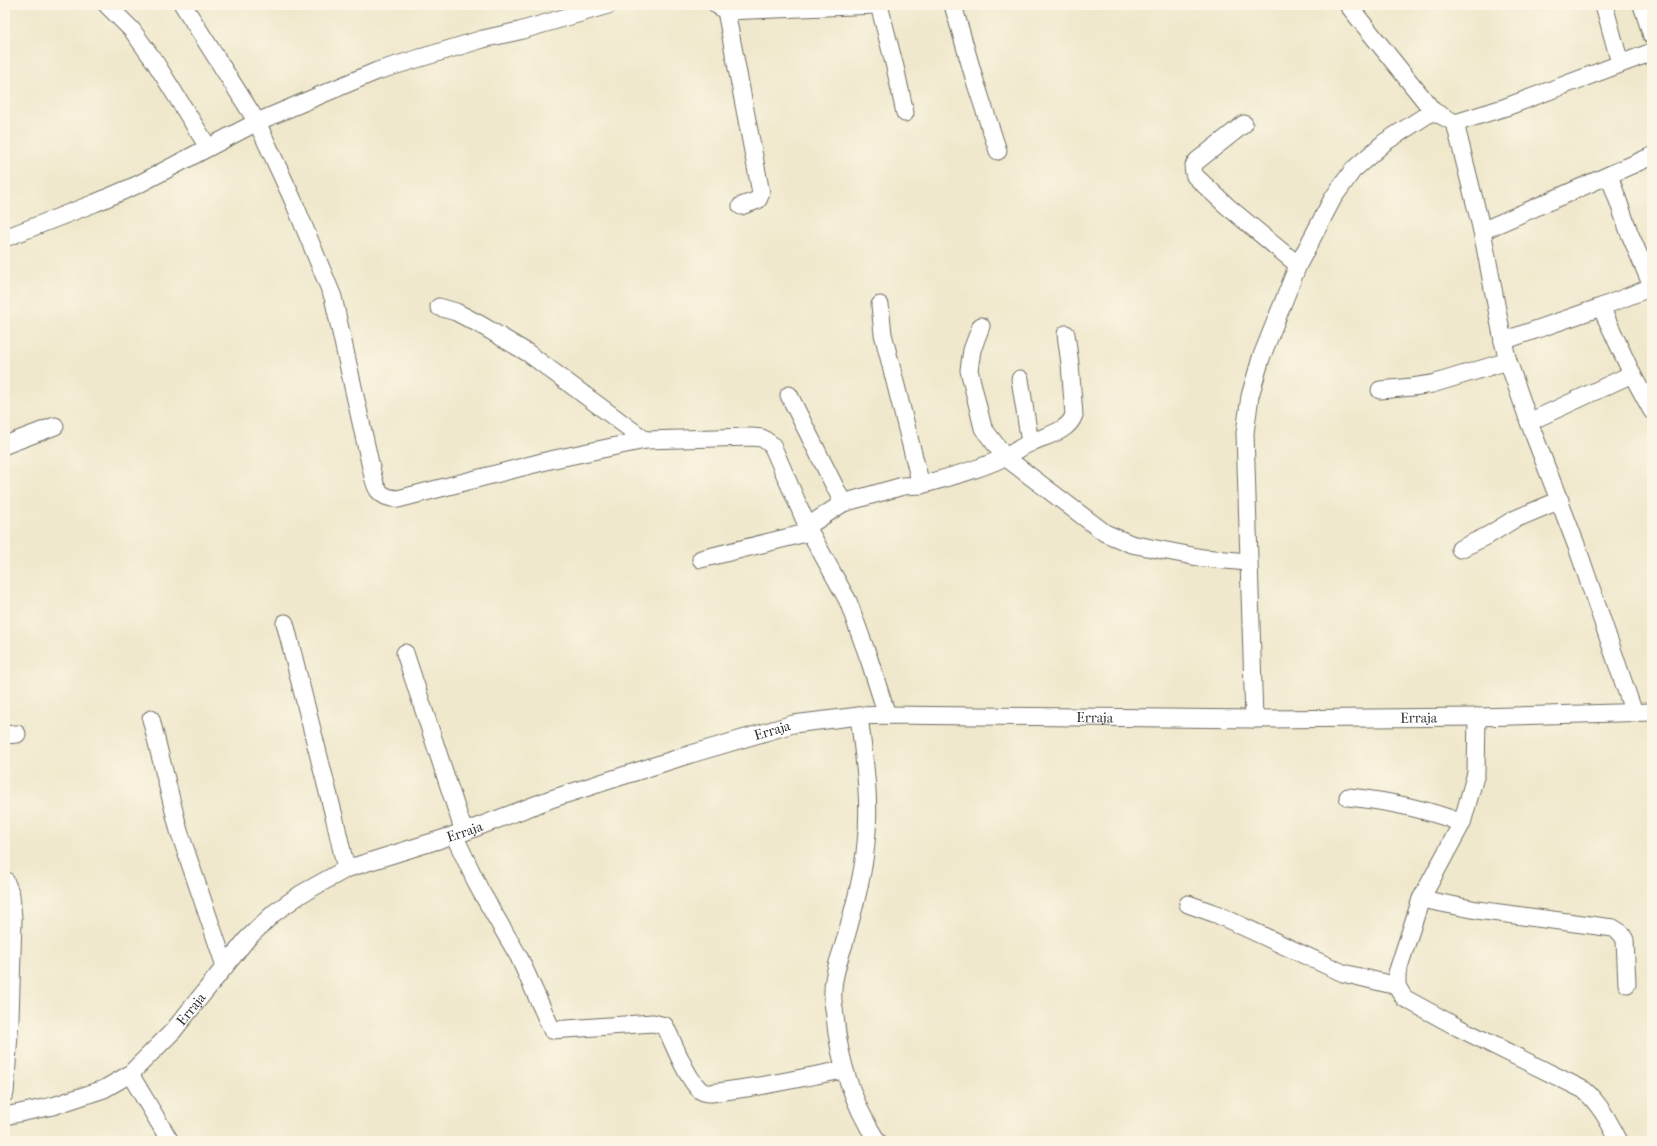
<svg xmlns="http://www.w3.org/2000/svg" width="1657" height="1146" viewBox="0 0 1657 1146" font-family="'IM FELL French Canon',serif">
<rect width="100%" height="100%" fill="#fcf5e5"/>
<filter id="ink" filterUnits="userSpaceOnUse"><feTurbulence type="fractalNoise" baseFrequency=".025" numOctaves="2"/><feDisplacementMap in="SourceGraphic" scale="8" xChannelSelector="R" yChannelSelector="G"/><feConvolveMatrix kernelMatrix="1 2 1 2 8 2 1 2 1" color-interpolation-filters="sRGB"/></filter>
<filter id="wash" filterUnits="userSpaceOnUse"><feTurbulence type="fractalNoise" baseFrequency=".012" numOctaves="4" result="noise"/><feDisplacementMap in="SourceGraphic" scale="16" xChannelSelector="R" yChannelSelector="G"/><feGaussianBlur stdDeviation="0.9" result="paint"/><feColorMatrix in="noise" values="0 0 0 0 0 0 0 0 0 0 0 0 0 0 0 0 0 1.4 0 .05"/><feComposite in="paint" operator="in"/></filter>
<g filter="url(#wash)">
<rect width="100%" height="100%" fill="#efe8cc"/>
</g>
<g filter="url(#ink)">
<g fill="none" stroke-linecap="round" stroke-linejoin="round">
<!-- minor casing -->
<g stroke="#706d63" stroke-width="19">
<g id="minor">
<path d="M 107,5 L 132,30 L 155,62 L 208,147"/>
<path d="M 183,5 L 257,122 L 293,200 L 333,297 L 370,463 C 375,484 374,497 398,499 L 550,460 L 645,440"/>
<path d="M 717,5 L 726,11 L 877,5"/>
<path d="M 879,5 L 895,67 L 905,113"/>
<path d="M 953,5 L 975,81 L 998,151"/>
<path d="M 1348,5 L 1433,111 L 1455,123 L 1482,231 L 1503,341 L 1508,361 L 1529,422 L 1577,547 L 1634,713"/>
<path d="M 1604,5 L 1620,63"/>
<path d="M 1642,5 L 1652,36"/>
<path d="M 726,11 L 761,193 L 758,200 L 741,206"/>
<path d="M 1455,123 L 1506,107 L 1652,52"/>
<path d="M 1244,124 L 1197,161 C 1193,166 1192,169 1195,176 L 1227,206 L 1298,265"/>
<path d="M 1609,175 L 1629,232 L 1652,286"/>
<path d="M 1482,231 L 1652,156"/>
<path d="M 5,238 L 95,203 L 139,184 L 257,122 L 377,71 L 483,39 L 519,31 L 608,5"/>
<path d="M 439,307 L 456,312 L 481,325 L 528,353 L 645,440 L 751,437 L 762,438 L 772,445 L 810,532 L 848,601 L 869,659 L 887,715"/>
<path d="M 1601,307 L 1632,374 L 1652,411"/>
<path d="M 981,326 L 972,350 L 969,370 L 983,428 L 1005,457 L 1105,533 L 1131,544 L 1203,558 L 1248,562"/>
<path d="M 1503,341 L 1601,307 L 1652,287"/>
<path d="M 1020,379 L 1030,443"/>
<path d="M 1380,390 L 1412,387 L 1432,384 L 1508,361"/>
<path d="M 789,395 L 843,503"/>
<path d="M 1529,422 L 1632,374"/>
<path d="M 5,445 L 55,426"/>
<path d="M 921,485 C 949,477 978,470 1005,457 C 1014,453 1022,446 1032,442 C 1047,435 1068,432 1074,415 L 1070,364 L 1066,334"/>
<path d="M 808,526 L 843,503 L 903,486 L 921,485 L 883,334 L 880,305"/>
<path d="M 1460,549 L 1487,536 L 1513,520 L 1560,500"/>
<path d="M 701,559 L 810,532"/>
<path d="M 285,623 L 334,816 L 346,869"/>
<path d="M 405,653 L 464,832"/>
<path d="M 859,716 C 864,758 871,801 866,843 C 863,878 853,911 844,944 C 839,959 833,976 833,991 C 832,999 834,1008 835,1016 C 839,1062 852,1102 877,1141"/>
<path d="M 1477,717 L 1476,773 L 1462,823 L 1421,899 L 1397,973 L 1397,986 L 1404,998 L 1459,1028 L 1584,1090 C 1600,1104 1609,1122 1619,1141"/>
<path d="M 151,719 L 179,831 L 225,966"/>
<path d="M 1254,719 L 1245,433 L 1250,396 L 1261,358 L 1298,265 L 1333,198 L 1353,170 L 1385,142 L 1433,111"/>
<path d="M 5,735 L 17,734"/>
<path d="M 1348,797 C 1388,801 1426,809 1462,823"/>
<path d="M 454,835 L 480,890 L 519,957 L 552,1030 L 653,1023 L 665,1026 C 674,1044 686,1077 700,1090 C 703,1093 707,1093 711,1093 L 760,1086 L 843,1070"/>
<path d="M 5,880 L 11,895 L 13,919 L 10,1019 L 5,1093"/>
<path d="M 1421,899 L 1477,910 L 1613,928 L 1621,933 L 1625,940 L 1627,984"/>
<path d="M 1188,904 L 1216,914 L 1343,973 L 1397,986"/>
<path d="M 130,1074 L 170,1141"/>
<path id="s1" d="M 5,1116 L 53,1106 L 104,1089 L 130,1074 L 173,1031 L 247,939 L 274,913 L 301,894 L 346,869 L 464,832 L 551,799 L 691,754 L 793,724 L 859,716 L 887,715 L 1254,719 L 1477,717 L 1652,712"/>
</g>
</g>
<!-- minor -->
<use href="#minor" stroke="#fff" stroke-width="17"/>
</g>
</g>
<g text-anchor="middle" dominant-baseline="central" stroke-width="3.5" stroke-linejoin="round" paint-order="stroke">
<!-- street labels -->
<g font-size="14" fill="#2b2b2b" stroke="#fcf5e5">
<text stroke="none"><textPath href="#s1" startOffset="1206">Erraja</textPath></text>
<text stroke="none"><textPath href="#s1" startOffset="1530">Erraja</textPath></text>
<text stroke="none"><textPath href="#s1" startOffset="882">Erraja</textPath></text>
<text stroke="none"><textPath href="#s1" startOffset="558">Erraja</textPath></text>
<text stroke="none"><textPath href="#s1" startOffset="222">Erraja</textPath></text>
</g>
</g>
<!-- margin -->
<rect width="1657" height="1146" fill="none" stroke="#fcf5e5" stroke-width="20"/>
</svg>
